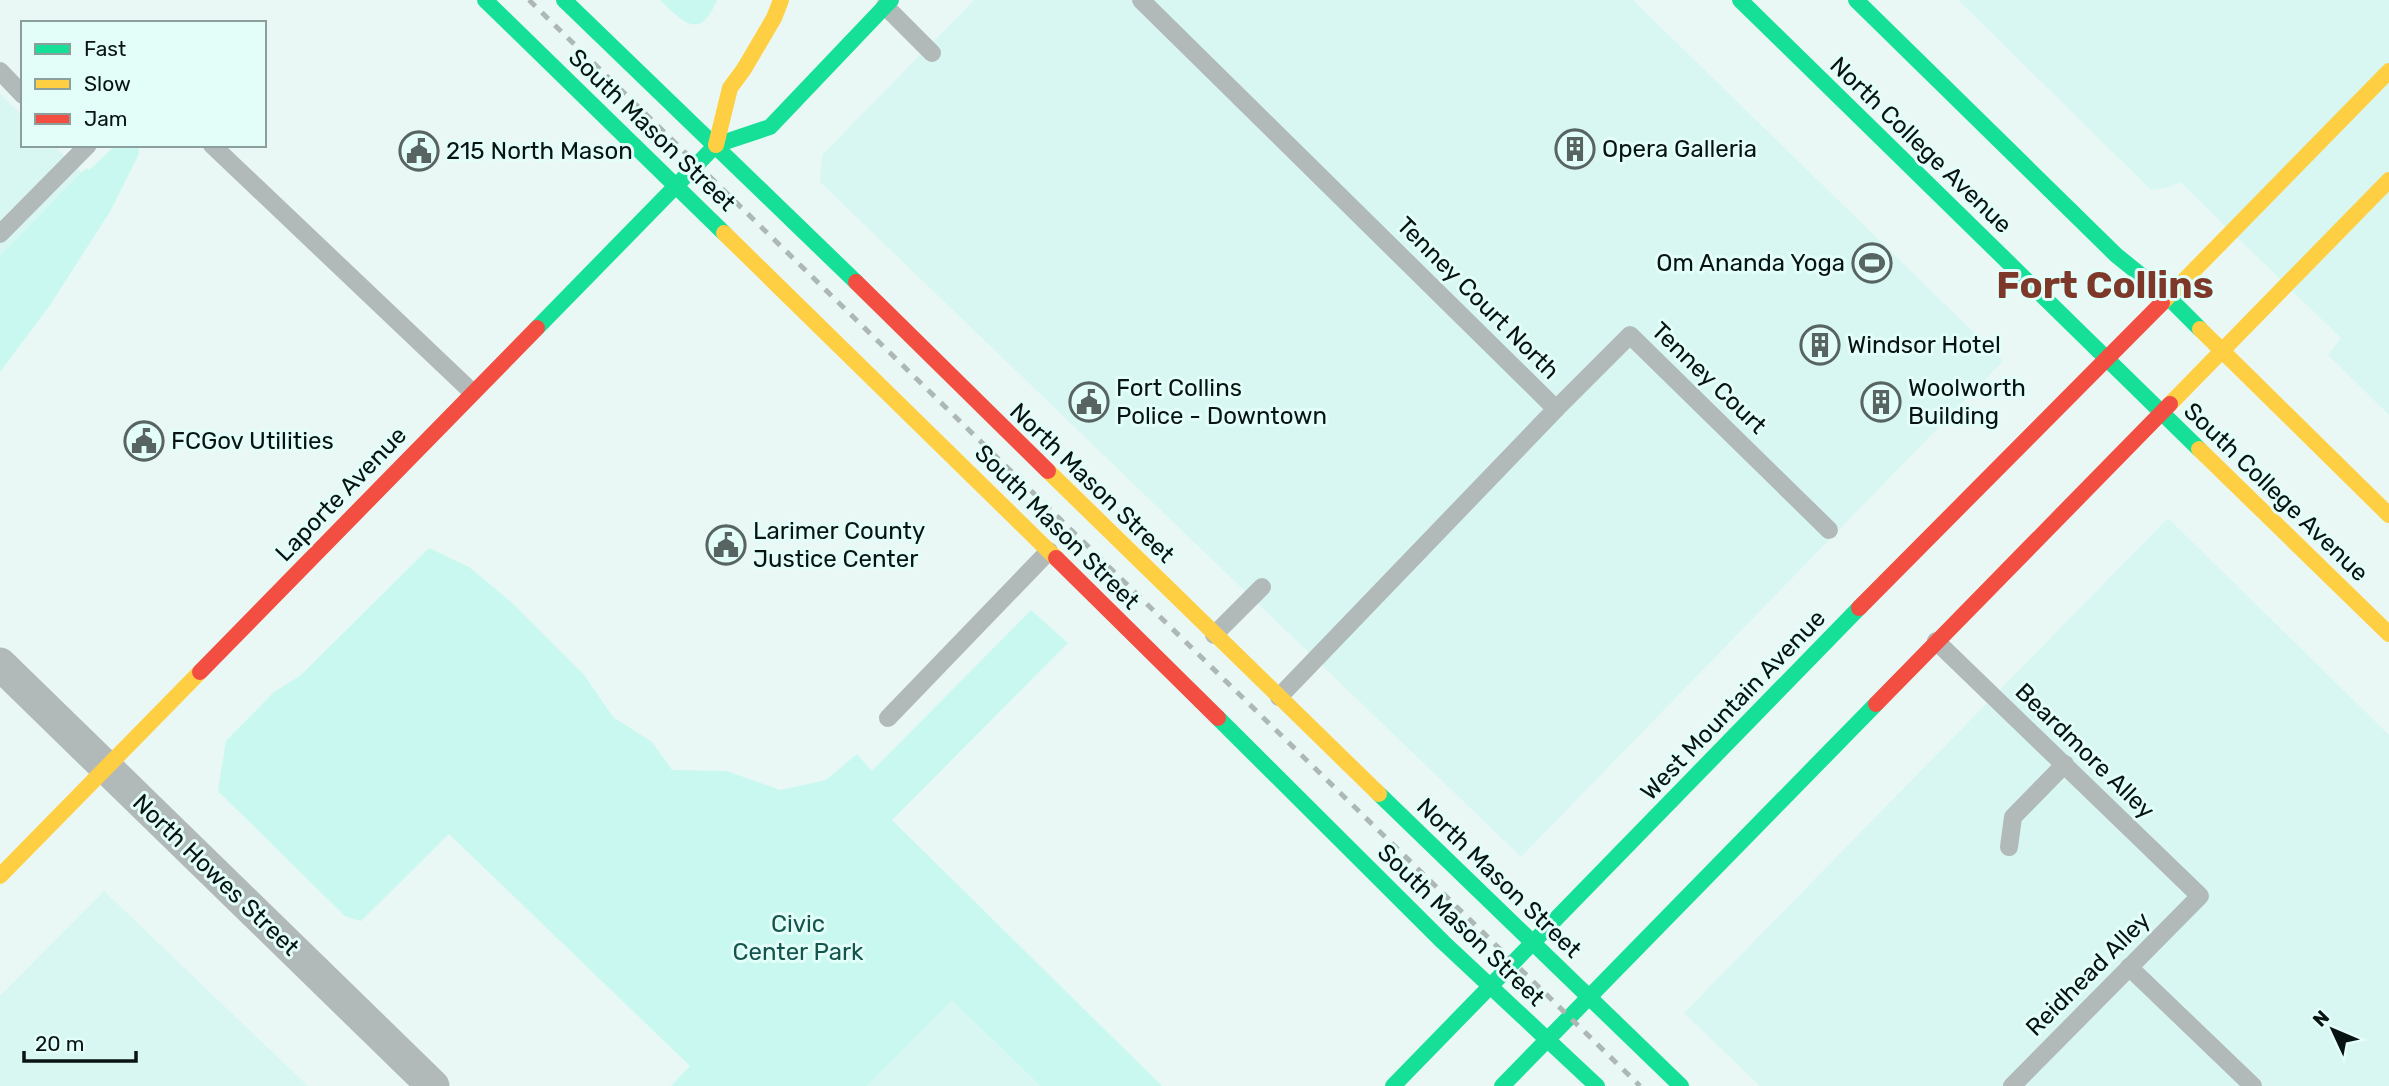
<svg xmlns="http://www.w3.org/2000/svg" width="2389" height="1086" viewBox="0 0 2389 1086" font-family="Rubik,sans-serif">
<rect width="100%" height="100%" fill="#e9f8f5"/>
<!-- built -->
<g fill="#d8f7f2">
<path d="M 974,0 L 1633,0 L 2003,361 L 1521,857 L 820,182 L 822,155 Z"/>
<path d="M 1958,0 L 2389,0 L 2389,415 L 2328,355 L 2341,338 L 2180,182 L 2170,187 L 2151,190 Z"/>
<path d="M 0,94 L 23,116 L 23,145 L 53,145 L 82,173 L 0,256 Z"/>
<path d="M 2168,518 L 2389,735 L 2389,1086 L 1760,1086 L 1684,1013 Z"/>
<path d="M 104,891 L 308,1086 L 0,1086 L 0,996 Z"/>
<path d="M 952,999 L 1039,1086 L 867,1086 Z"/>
</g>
<!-- green -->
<g fill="#c9f8f0">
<path d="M 660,0 L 717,0 C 700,41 684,23 660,0 Z"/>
<path d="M 119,145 L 138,145 L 139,154 L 111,210 L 50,305 L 0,372 L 0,256 L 86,168 L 89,170 L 113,148 Z"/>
<path d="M 429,548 L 469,567 L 510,601 L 584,675 L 613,717 L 652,742 L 672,770 L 727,771 L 780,790 L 826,780 L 857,754 L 872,771 L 1031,610 L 1068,643 L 892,820 L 1162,1086 L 1040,1086 L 952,1000 L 867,1086 L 671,1086 L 690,1066 L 449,834 L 361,921 L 345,916 L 218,791 L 226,741 L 274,692 L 300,676 Z"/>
</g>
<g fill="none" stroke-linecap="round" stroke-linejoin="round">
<!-- lane -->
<g stroke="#b2b9b9" stroke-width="18">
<path d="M 1141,0 L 1556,409 L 1279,697"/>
<path d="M 885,6 L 932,53"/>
<path d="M 0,71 L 23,95"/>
<path d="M 212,145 L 472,392"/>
<path d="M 0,234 L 88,145"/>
<path d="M 1556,409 L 1630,335 L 1829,530"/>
<path d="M 1214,635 L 1262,587"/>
<path d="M 1936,641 L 2200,896 L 2012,1086"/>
<path d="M 888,718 L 1049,551"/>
<path d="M 2009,847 L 2013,817 L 2065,764"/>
<path d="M 2129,967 L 2253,1086"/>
</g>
<!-- street -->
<path stroke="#b2b9b9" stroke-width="33" d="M 0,664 L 433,1086"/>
<!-- fast -->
<g stroke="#16e098" stroke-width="16">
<path d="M 485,0 L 724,233"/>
<path d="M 564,0 L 856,282"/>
<path d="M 1740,0 L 2199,449"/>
<path d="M 1856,0 L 2116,255 L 2168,297 L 2200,329"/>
<path d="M 537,328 L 716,145 L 770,127 L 891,0"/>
<path d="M 1218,718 L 1443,942 L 1597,1086"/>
<path d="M 1379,794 L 1681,1086"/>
<path d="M 1393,1086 L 1859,608"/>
<path d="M 1502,1086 L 1876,704"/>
</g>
<!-- slow -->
<g stroke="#ffcf43" stroke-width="16">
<path d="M 716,145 L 730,88 L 744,69 L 774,18 L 781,0"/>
<path d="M 724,233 L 1056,558"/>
<path d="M 2162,303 L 2389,71"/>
<path d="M 2200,329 L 2389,515"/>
<path d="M 2170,404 L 2389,180"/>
<path d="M 2199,449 L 2389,634"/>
<path d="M 1048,471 L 1379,794"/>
<path d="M 0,876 L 200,672"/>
</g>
<!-- jam -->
<g stroke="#f24e42" stroke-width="16">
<path d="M 856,282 L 1048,471"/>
<path d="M 1056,558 L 1218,718"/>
<path d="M 1859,608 L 2162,303"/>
<path d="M 200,672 L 537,328"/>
<path d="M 1876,704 L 2170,404"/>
</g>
<!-- rail -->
<path stroke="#adb7b4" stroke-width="5" stroke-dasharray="9 9" stroke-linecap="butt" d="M 529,0 L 1640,1086"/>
</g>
<!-- icons -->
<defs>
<g id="building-ring" transform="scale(2.0125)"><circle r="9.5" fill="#e3fef9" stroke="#576461" stroke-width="1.5"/><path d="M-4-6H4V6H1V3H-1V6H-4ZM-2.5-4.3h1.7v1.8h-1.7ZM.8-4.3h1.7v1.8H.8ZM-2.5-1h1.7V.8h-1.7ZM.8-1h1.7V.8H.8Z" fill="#576461"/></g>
<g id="civic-ring" transform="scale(2.0125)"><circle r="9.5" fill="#e3fef9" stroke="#576461" stroke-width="1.5"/><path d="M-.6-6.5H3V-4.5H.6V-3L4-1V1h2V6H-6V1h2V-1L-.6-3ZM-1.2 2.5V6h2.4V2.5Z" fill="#576461"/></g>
<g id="stadium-ring" transform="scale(2.0125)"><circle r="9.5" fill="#e3fef9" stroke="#576461" stroke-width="1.5"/><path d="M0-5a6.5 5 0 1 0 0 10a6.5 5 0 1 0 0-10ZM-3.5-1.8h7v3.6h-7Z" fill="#576461"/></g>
</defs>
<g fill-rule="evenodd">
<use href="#building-ring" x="1575" y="149"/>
<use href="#civic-ring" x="419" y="151"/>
<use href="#stadium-ring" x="1872" y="263"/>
<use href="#building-ring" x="1820" y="345"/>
<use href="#civic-ring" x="1089" y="402"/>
<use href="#building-ring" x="1881" y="402"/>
<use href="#civic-ring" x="144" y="441"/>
<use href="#civic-ring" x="726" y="545"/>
</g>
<g text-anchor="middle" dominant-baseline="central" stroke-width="6" stroke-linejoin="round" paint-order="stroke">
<!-- street labels -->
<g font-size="24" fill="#081412" stroke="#e3fef9">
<text transform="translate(652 130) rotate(44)">South Mason Street</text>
<text transform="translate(1921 145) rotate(44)">North College Avenue</text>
<text transform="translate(1478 298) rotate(45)">Tenney Court North</text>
<text transform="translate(1709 378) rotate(44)">Tenney Court</text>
<text transform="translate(1092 483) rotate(44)">North Mason Street</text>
<text transform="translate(2276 492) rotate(44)">South College Avenue</text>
<text transform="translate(341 494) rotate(-46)">Laporte Avenue</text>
<text transform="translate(1057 527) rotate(45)">South Mason Street</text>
<text transform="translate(1733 705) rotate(-46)">West Mountain Avenue</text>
<text transform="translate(2085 751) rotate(44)">Beardmore Alley</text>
<text transform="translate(216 875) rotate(44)">North Howes Street</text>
<text transform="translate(1499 878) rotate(44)">North Mason Street</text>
<text transform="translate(1461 925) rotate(44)">South Mason Street</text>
<text transform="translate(2088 974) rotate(-45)">Reidhead Alley</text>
</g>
<!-- poi labels -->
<g font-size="24" fill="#081412" stroke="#e3fef9" text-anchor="start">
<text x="1602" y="149">Opera Galleria</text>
<text x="446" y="151">215 North Mason</text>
<text x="1845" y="263" text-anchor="end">Om Ananda Yoga</text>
<text x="1847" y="345">Windsor Hotel</text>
<text x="1116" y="388">Fort Collins<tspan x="1116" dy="28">Police - Downtown</tspan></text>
<text x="1908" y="388">Woolworth<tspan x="1908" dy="28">Building</tspan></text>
<text x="171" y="441">FCGov Utilities</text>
<text x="753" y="531">Larimer County<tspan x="753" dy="28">Justice Center</tspan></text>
</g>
<!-- park labels -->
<g font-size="24" fill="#14544c" stroke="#e3fef9">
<text x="798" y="924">Civic<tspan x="798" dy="28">Center Park</tspan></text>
</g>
<!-- town labels -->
<g font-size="38" font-weight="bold" fill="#7d382a" stroke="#e3fef9">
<text x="2105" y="285">Fort Collins</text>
</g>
</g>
<!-- legend -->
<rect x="21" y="21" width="245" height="126" fill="#e3fef9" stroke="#8ba09d" stroke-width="2"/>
<rect x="35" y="44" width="35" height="10" fill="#16e098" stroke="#8ba09d" stroke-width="2"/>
<text x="84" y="56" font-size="21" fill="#081412">Fast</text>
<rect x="35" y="79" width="35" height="10" fill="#ffcf43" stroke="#8ba09d" stroke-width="2"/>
<text x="84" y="91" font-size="21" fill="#081412">Slow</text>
<rect x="35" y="114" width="35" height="10" fill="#f24e42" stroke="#8ba09d" stroke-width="2"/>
<text x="84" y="126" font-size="21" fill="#081412">Jam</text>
<!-- north arrow -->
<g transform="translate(2333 1030) rotate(314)" stroke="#e3fef9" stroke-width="5" paint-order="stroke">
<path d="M0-5L12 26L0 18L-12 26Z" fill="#081412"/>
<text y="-10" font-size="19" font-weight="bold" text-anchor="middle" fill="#081412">N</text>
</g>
<!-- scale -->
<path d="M24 1051v10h112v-10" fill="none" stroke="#081412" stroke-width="3.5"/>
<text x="35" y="1051" font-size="21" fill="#081412" stroke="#e3fef9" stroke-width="5" paint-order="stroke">20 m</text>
</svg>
